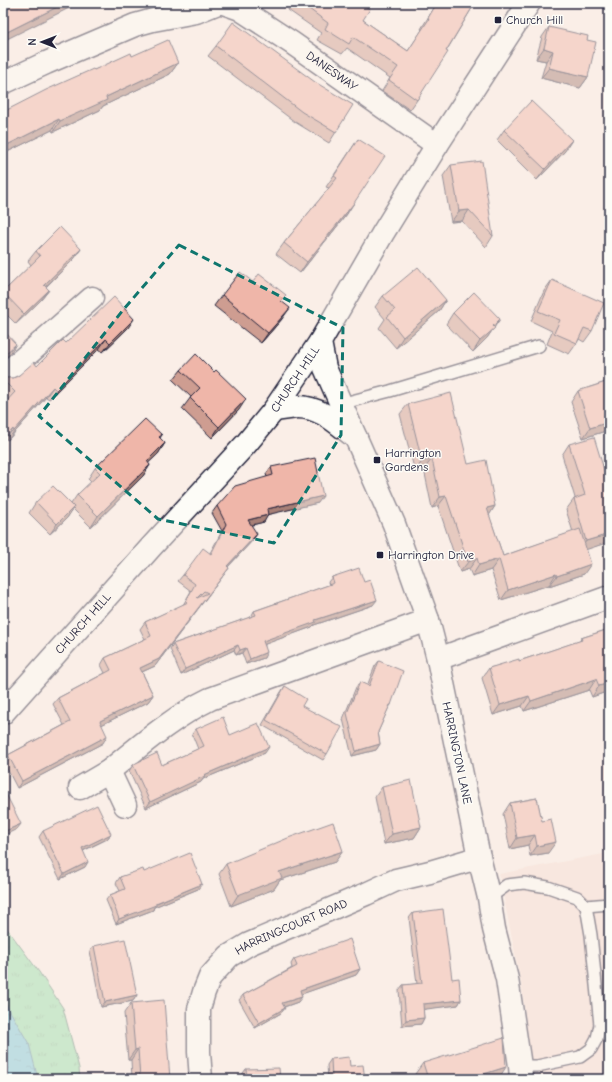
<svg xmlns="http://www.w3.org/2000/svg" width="612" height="1082" viewBox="0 0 612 1082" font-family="'Comic Neue',sans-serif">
<defs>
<pattern id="grass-tufts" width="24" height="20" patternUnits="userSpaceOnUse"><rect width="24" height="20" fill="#98dfad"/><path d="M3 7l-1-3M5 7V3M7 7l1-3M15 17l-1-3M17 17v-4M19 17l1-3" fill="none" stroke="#83bf96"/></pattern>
<pattern id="water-ripples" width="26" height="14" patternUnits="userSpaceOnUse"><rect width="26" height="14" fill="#7dcadc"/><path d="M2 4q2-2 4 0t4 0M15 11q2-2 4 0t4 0" fill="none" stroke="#6cadbe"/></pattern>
</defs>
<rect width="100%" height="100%" fill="#faeee7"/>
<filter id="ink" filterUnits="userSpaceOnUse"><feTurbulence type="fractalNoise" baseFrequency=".025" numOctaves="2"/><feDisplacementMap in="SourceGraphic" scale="8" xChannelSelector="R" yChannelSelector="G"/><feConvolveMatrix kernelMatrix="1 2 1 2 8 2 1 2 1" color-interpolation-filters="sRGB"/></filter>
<g filter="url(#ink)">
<!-- built -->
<path fill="#f7ddd4" d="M 609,736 L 609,1079 L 533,1079 L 522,987 L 499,874 L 603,854 L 605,738 Z"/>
<!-- grass -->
<path fill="url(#grass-tufts)" stroke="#5d8074" d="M 3,923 L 39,972 L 63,1008 L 79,1068 L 80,1079 L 3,1079 Z"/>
<!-- water -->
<path fill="url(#water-ripples)" stroke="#59879c" d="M 3,999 L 29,1044 L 38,1079 L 3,1079 Z"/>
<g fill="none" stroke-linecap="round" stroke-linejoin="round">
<!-- lane casing -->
<g stroke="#22223b" stroke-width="14">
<g id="lane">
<path d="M 340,404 L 390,391 L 539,346"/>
<path d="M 489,898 L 507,885 L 524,883 L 548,887 L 577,897 L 586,906 L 609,904"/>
<path d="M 520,1066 L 537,1066 L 580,1057 L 591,1049 L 597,1038 L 600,1025 L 591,935 L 586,906"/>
</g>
</g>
<!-- street casing -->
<g stroke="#22223b" stroke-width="25">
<g id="street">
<path id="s1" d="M 223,3 L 240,9 L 292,43 L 437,145"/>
<path d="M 3,83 L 46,63 L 135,25 L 153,20 L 196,12 L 218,3"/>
<path d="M 3,376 L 92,298"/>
<path d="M 274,410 C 281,409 289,408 296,407 C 320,406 338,424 356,438"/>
<path d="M 438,659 L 609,597"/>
<path id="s2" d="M 3,713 L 152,546 L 246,444 L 274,410 L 320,342"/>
<path d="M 109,771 C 141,745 173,717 210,699 L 428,620"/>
<path d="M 80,788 L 109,771 L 125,805"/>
<path id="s3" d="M 201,1079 L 199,1052 L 199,1009 L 204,992 L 210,977 L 229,956 L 249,944 L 366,894 L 396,880 L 430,872 L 467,861 L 479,857"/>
</g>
</g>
<!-- secondary casing -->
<g stroke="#22223b" stroke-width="25">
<path id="secondary" d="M 521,1079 L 520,1066 L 507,979 L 494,929 L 489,898 L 479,857 L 438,659 L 428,620 L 394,524 L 325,368 L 320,342 L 383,233 L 437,145 L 529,3"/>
</g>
<!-- lane -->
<use href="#lane" stroke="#fdfcf7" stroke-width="11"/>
<!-- street -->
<use href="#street" stroke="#fdfcf7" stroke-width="22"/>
<!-- secondary -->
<use href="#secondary" stroke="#fdfcf7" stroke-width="22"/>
</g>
<!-- wall -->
<g fill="#ce9d91" stroke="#22223b">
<path d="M 283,3 L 359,3 L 363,20 L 408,51 L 422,30 L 421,29 L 437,3 L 475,3 L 417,100 L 410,110 L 382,91 L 390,78 L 347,48 L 342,54 L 317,40 L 321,33 L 288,10 L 289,8 Z"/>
<path d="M 549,27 L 587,40 L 588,77 L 580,88 L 541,78 L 546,61 L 536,59 L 542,37 Z"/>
<path d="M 216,46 L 336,132 L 329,143 L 295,122 L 208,56 Z"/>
<path d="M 132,56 L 178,63 L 170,74 L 103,106 L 100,110 L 53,132 L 52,130 L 3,154 L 94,70 Z"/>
<path d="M 504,130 L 565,151 L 537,180 L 497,140 Z"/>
<path d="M 358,139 L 347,214 L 300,273 L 276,254 L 284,243 L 329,188 L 326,187 Z"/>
<path d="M 451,165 L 493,236 L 486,247 L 462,221 L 451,222 L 443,176 Z"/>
<path d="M 81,249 L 74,259 L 46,287 L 49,290 L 41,300 L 16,324 L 3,311 L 3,292 L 31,265 L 28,261 L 36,251 Z"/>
<path d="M 552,280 L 592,331 L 584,342 L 579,339 L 577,343 L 569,354 L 547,344 L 552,331 L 531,321 L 544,291 Z"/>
<path d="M 253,282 L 281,302 L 282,319 L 261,343 L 214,306 L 222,295 Z"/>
<path d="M 383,296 L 446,300 L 439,311 L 396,348 L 379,328 L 385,319 L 375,307 Z"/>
<path d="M 453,313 L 500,319 L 487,338 L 473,352 L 446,324 Z"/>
<path d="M 128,328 L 103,352 L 99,349 L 49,399 L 46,397 L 8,440 L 6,439 L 3,442 L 3,405 L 7,400 L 3,396 L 3,376 L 6,378 L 13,378 L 37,366 L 66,343 Z"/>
<path d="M 181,370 L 214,372 L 239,410 L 212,438 L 182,409 L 191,397 L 173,380 Z"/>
<path d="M 609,381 L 609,430 L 583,438 L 571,402 L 578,391 Z"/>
<path d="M 408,404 L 468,464 L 495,506 L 489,515 L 503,556 L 573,532 L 566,510 L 574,499 L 575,498 L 562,455 L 569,444 L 609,486 L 609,542 L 586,549 L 584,574 L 549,586 L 549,585 L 501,600 L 491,570 L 472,576 L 469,569 L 460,572 L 438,506 L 432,508 L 424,469 L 415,472 L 400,414 Z"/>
<path d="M 162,435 L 160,438 L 165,443 L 158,454 L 148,463 L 150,465 L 143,476 L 91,527 L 73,509 L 67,518 L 50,534 L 29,513 L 36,502 L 71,504 L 77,495 L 91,482 L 88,479 L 95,468 Z"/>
<path d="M 271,467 L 318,503 L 268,514 L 264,522 L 251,525 L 252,541 L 228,567 L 224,574 L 155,666 L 142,672 L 153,695 L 148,702 L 101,725 L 103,743 L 17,788 L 3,761 L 8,755 L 64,725 L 53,704 L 58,698 L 105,673 L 101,665 L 105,658 L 145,639 L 140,629 L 145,622 L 183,605 L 191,591 L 178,581 L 183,575 L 210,553 L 222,531 L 212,513 L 217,506 L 267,477 L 266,474 Z"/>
<path d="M 332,577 L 364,582 L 373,605 L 314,625 L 312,627 L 265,644 L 264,658 L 246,664 L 242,653 L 236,655 L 234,650 L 181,675 L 170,649 L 173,644 L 251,617 L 254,611 L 329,585 L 328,582 Z"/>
<path d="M 609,629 L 609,691 L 592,697 L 589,690 L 524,711 L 522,706 L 493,715 L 482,678 L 489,668 L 519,661 L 580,641 L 581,638 Z"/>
<path d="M 379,661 L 391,705 L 388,709 L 378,732 L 380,744 L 376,750 L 352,756 L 343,719 L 356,687 L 360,682 L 367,686 L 375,666 Z"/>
<path d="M 285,686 L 302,706 L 327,754 L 323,760 L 262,725 L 281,692 Z"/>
<path d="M 196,729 L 230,735 L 265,753 L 203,779 L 201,782 L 146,808 L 129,771 L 133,765 L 162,765 L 198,749 L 192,734 Z"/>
<path d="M 382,787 L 421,827 L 414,838 L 384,844 L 375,797 Z"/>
<path d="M 537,798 L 548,853 L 530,856 L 528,845 L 510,849 L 503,814 L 510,803 Z"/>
<path d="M 43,831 L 111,834 L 107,839 L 83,851 L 85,867 L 60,879 L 39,837 Z"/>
<path d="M 335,862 L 280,880 L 274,889 L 231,906 L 219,874 L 226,864 Z"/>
<path d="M 144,872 L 198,889 L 154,907 L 153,910 L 116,924 L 106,900 L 110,895 L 120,891 L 116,883 L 120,877 Z"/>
<path d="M 413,913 L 452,979 L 461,1000 L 458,1005 L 423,1009 L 424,1018 L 421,1024 L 402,1026 L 399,990 L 403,985 L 417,984 L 409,918 Z"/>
<path d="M 94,946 L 137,995 L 133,1001 L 101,1007 L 90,951 Z"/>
<path d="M 294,959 L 360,969 L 356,975 L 301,994 L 298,1002 L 284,1007 L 285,1008 L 281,1013 L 255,1028 L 239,1000 L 243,995 L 292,968 L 291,964 Z"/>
<path d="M 131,1003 L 170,1079 L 132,1079 L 131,1060 L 128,1060 L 124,1013 Z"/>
<path d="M 331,1059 L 350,1066 L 365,1079 L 328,1079 L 327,1065 Z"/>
<path d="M 423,1063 L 499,1078 L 494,1079 L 417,1079 L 415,1074 Z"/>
<path d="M 246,1069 L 280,1079 L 242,1079 L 241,1076 Z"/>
</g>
<!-- shaded-wall -->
<g fill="#a77f76" stroke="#22223b">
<path d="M 65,3 L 79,3 L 3,41 L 3,34 Z"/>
<path d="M 544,48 L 553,51 L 546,61 L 536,59 Z"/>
<path d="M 178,63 L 170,74 L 103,106 L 100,110 L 53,132 L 60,121 L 106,97 Z"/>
<path d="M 549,68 L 588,77 L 580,88 L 541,78 Z"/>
<path d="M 59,119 L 52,130 L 3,154 L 3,147 Z"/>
<path d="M 572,140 L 565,151 L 537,180 L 545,169 Z"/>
<path d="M 354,203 L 347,214 L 300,273 L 307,262 Z"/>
<path d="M 469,210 L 462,221 L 451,222 L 459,211 Z"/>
<path d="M 81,249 L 74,259 L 36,296 L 44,285 Z"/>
<path d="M 49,290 L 41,300 L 16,324 L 24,314 Z"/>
<path d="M 446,300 L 439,311 L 396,348 L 403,337 Z"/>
<path d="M 290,308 L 282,319 L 261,343 L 268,333 Z"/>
<path d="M 134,319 L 128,328 L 103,352 L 110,343 Z"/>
<path d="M 500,319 L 487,338 L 473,352 L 480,341 L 493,326 Z"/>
<path d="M 106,339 L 99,349 L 49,399 L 56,390 Z"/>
<path d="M 16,344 L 10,354 L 3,359 L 3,356 Z"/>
<path d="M 53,387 L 46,397 L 8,440 L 14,431 Z"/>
<path d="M 246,399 L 239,410 L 212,438 L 219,427 Z"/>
<path d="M 609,422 L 609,430 L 583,438 L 590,428 Z"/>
<path d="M 13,429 L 6,439 L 3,442 L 3,440 Z"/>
<path d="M 165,443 L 158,454 L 139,472 L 147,461 Z"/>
<path d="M 432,459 L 424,469 L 415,472 L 422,461 Z"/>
<path d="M 150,465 L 143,476 L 91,527 L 98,516 Z"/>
<path d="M 323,496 L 318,503 L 262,516 L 267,509 Z"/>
<path d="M 446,496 L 438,506 L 432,508 L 440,497 Z"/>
<path d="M 495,506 L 488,517 L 487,508 Z"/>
<path d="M 74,507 L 67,518 L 50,534 L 57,524 Z"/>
<path d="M 268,515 L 264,522 L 244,527 L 248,520 Z"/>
<path d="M 257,534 L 252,541 L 222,573 L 227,566 Z"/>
<path d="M 609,534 L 609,542 L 579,552 L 586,541 Z"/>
<path d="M 477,558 L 469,569 L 460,572 L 468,562 Z"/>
<path d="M 499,559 L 491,570 L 472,576 L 479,565 Z"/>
<path d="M 591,564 L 584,574 L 549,586 L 557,576 Z"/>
<path d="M 229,568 L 155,666 L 135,675 L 140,668 L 159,659 Z"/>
<path d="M 556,574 L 549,585 L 501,600 L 508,590 Z"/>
<path d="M 377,600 L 373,605 L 314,625 L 312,627 L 260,646 L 263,641 L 315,620 Z"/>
<path d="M 238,645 L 234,650 L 181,675 L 185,669 Z"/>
<path d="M 246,648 L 242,653 L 236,655 L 240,650 Z"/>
<path d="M 267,652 L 264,658 L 246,664 L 250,659 Z"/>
<path d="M 596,679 L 589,690 L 524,711 L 531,701 Z"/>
<path d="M 609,683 L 609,691 L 592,697 L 599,686 Z"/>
<path d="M 153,695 L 148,702 L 95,728 L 100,721 Z"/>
<path d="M 529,696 L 522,706 L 493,715 L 500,705 Z"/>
<path d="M 107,736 L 103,743 L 17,788 L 22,781 Z"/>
<path d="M 380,744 L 376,750 L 352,756 L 356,751 Z"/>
<path d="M 269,747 L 265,753 L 203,779 L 201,782 L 146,808 L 150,802 L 204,775 Z"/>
<path d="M 21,824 L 17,829 L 3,836 L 3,832 Z"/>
<path d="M 421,827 L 414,838 L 384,844 L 392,834 Z"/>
<path d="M 111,834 L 107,839 L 78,853 L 82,848 Z"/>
<path d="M 535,835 L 528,845 L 510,849 L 517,838 Z"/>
<path d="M 556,842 L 548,853 L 530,856 L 537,846 Z"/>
<path d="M 343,851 L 335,862 L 280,880 L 274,889 L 231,906 L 238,895 L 279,872 Z"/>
<path d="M 88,862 L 85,867 L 60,879 L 64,874 Z"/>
<path d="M 202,884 L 198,889 L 154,907 L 153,910 L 116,924 L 119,919 Z"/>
<path d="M 360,969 L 356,975 L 296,996 L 300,990 Z"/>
<path d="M 137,995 L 133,1001 L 101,1007 L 105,1002 Z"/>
<path d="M 302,997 L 298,1002 L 278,1009 L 282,1003 Z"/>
<path d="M 461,1000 L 458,1005 L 419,1010 L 423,1004 Z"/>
<path d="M 285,1008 L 281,1013 L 255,1028 L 259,1023 Z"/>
<path d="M 424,1018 L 421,1024 L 402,1026 L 406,1020 Z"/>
<path d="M 138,1049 L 131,1060 L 128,1060 L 135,1050 Z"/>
<path d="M 506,1067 L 499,1078 L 494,1079 L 468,1079 Z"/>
</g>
<!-- building -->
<g fill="#efb6a9" stroke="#22223b" fill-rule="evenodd">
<path d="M 3,3 L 65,3 L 3,34 Z"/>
<path d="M 301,3 L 359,3 L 370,9 L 363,20 L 408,51 L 429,19 L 428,18 L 437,3 L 475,3 L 446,51 L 448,52 L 417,100 L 389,80 L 398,67 L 353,37 L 349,44 L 325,29 L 328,23 Z"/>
<path d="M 233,22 L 315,82 L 353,105 L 336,132 L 302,112 L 216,46 Z"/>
<path d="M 549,27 L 588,36 L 587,40 L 596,42 L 588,77 L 549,68 L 553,51 L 544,48 Z"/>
<path d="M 168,40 L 178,63 L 106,97 L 107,100 L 60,121 L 59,119 L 3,147 L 3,112 L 46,90 L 93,69 L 94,70 L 131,53 L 132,56 Z"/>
<path d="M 531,101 L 572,140 L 545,169 L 504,130 Z"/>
<path d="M 358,139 L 385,156 L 354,203 L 307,262 L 284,243 L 337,178 L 334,176 Z"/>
<path d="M 482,161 L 493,236 L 469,210 L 459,211 L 451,165 Z"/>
<path d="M 60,227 L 81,249 L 44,285 L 49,290 L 24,314 L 3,292 L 40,256 L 36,251 Z"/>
<path d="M 418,267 L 446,300 L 403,337 L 387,317 L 395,310 L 383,296 Z"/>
<path d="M 240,272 L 253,282 L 259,274 L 286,295 L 281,301 L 290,308 L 268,333 L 222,295 Z"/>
<path d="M 552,280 L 604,303 L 592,331 L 584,328 L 577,343 L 554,333 L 560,320 L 538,311 Z"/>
<path d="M 474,292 L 500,319 L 493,326 L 495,328 L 480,341 L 453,313 Z"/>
<path d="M 114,297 L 134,319 L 110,343 L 106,339 L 56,390 L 53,387 L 14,431 L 13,429 L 3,440 L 3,405 L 15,392 L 3,380 L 3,376 L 6,378 L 13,378 L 18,376 L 34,362 L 37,366 L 63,340 L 66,343 Z"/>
<path d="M 3,330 L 16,344 L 3,356 Z"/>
<path d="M 196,354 L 214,372 L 216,370 L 246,399 L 219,427 L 190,398 L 200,388 L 181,370 Z"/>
<path d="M 609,381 L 609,422 L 590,428 L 578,391 Z"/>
<path d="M 451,393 L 468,464 L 486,460 L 495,506 L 487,508 L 503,556 L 580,529 L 591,564 L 557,576 L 556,574 L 508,590 L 499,559 L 479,565 L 477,558 L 468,562 L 446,496 L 440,497 L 432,459 L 422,461 L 408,404 Z"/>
<path d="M 145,419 L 162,435 L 159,437 L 165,443 L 147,461 L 150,465 L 98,516 L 77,495 L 100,473 L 95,468 Z"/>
<path d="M 594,437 L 609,486 L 609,534 L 586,541 L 574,499 L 585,495 L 569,444 Z"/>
<path d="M 315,458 L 323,496 L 267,509 L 268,515 L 248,520 L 257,534 L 227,566 L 229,568 L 159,659 L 140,668 L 153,695 L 100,721 L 107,736 L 22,781 L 8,755 L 70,722 L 58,698 L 111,670 L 105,658 L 151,636 L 145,622 L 188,602 L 186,601 L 195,584 L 183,575 L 203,548 L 211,554 L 226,524 L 217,506 L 235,486 L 273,475 L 271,467 ZM 204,591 L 208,593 L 197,598 Z"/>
<path d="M 53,486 L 74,507 L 57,524 L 36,502 Z"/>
<path d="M 359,568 L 364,582 L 370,580 L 377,600 L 315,620 L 316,622 L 263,641 L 267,652 L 250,659 L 246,648 L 240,650 L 238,645 L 185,669 L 173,644 L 256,615 L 254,611 L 334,583 L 332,577 Z"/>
<path d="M 609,629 L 609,683 L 599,686 L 596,679 L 531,701 L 529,696 L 500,705 L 489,668 L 519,659 L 519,661 L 582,640 L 581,638 Z"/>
<path d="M 379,661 L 403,671 L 391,705 L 390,705 L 378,732 L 380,744 L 356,751 L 347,713 L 360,682 L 369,686 Z"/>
<path d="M 285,686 L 306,699 L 302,706 L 342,727 L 327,754 L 266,720 Z"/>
<path d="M 223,717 L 230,735 L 258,723 L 269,747 L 204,775 L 205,776 L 150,802 L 133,765 L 136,763 L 157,753 L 162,765 L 204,746 L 196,729 Z"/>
<path d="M 411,780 L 421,827 L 392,834 L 382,787 Z"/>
<path d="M 3,788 L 21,824 L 3,832 Z"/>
<path d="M 537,798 L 542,821 L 551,819 L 556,842 L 537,846 L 535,835 L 517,838 L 510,803 Z"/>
<path d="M 97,805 L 111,834 L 82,848 L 88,862 L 64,874 L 43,831 Z"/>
<path d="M 333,822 L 343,851 L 279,872 L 282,878 L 238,895 L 226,864 L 288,838 Z"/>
<path d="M 190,853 L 202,884 L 156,903 L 156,905 L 119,919 L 110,895 L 125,889 L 120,877 L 143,869 L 144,872 Z"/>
<path d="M 443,909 L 452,979 L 459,978 L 461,1000 L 423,1004 L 424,1018 L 406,1020 L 403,985 L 422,983 L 413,913 Z"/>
<path d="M 125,939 L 137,995 L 105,1002 L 94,946 Z"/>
<path d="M 350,939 L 360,969 L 300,990 L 302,997 L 282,1003 L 285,1008 L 259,1023 L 243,995 L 297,966 L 294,959 Z"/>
<path d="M 164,1000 L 170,1079 L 140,1079 L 138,1049 L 135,1050 L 131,1003 Z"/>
<path d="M 504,1038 L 506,1067 L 468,1079 L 428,1079 L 423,1063 Z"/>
<path d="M 349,1057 L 350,1066 L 363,1065 L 365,1079 L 332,1079 L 331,1059 Z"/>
<path d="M 279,1068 L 280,1079 L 247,1079 L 246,1069 Z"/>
</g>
</g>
<!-- marked area -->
<path d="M0 0H612V1082H0ZM 179,245 L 343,328 L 341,435 L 274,543 L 158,519 L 39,416 L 123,310 Z" fill="#faeee7" fill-opacity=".55" fill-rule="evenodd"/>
<path fill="none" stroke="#0f766e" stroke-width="3" stroke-dasharray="8 5" stroke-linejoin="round" d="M 179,245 L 343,328 L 341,435 L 274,543 L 158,519 L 39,416 L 123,310 Z"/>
<!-- markers -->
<g fill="#22223b" stroke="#fdfcf7" stroke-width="1.5">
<rect x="494" y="16" width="8" height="8" rx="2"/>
<rect x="373" y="456" width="8" height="8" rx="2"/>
<rect x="376" y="551" width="8" height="8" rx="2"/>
</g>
<g text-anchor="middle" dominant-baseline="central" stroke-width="3" stroke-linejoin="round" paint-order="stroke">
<!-- poi labels -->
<g font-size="12" fill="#22223b" stroke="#fdfcf7" text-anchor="start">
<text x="506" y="20">Church Hill</text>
<text x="385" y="453">Harrington<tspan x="385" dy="14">Gardens</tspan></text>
<text x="388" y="555">Harrington Drive</text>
</g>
<!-- street labels -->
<g font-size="12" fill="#22223b" stroke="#fdfcf7">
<text stroke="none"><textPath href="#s1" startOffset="129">DANESWAY</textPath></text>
<text stroke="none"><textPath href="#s2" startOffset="444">CHURCH HILL</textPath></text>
<text stroke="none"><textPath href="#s2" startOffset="120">CHURCH HILL</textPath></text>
<text transform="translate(457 753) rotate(78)">HARRINGTON LANE</text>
<text stroke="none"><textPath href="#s3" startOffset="201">HARRINGCOURT ROAD</textPath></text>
</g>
</g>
<!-- margin -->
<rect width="612" height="1082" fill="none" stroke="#fdfcf7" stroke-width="16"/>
<rect x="8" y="8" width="596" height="1066" fill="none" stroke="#22223b" stroke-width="1.5" filter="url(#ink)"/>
<!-- north arrow -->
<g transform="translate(42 42) rotate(270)" stroke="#fdfcf7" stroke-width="3" paint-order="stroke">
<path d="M0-3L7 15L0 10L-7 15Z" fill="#22223b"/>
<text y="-6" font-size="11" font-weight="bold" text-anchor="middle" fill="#22223b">N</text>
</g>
</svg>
